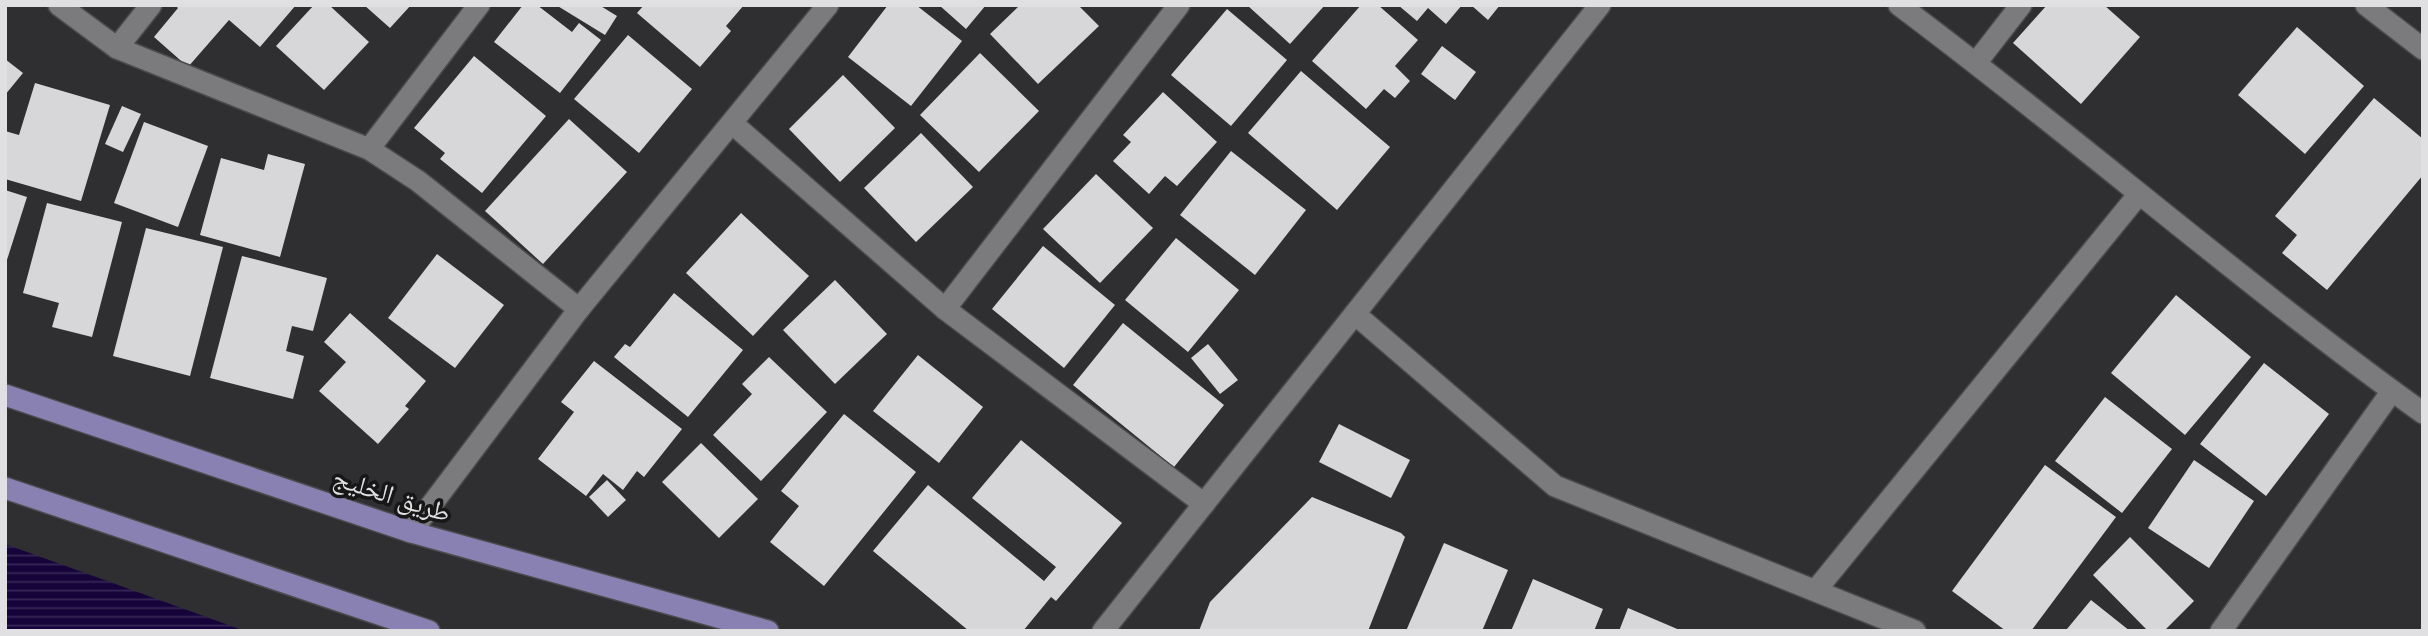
<svg xmlns="http://www.w3.org/2000/svg" width="2428" height="636" viewBox="0 0 2428 636" font-family="Figtree,'Noto Naskh Arabic',sans-serif">
<defs>
<pattern id="water-rules" width="6" height="5" patternUnits="userSpaceOnUse" patternTransform="scale(1.75)"><rect width="6" height="5" fill="#15033a"/><path d="M0 2.5h6" fill="none" stroke="#372756"/></pattern>
</defs>
<rect width="100%" height="100%" fill="#2f2f31"/>
<!-- water -->
<path fill="url(#water-rules)" d="M 5,544 L 245,631 L 5,631 Z"/>
<!-- building -->
<g fill="#d7d7da">
<path d="M 175,5 L 296,5 L 260,47 L 229,20 L 188,67 L 154,37 L 178,8 Z"/>
<path d="M 314,5 L 329,5 L 369,42 L 324,90 L 276,46 Z"/>
<path d="M 364,5 L 411,5 L 390,28 Z"/>
<path d="M 523,5 L 537,5 L 572,32 L 579,23 L 601,40 L 560,93 L 494,42 Z"/>
<path d="M 556,5 L 599,5 L 617,16 L 605,35 Z"/>
<path d="M 644,5 L 744,5 L 726,26 L 731,31 L 700,67 L 637,13 Z"/>
<path d="M 888,5 L 916,5 L 962,41 L 911,106 L 848,57 Z"/>
<path d="M 939,5 L 986,5 L 966,29 Z"/>
<path d="M 1020,5 L 1078,5 L 1099,26 L 1038,84 L 990,34 Z"/>
<path d="M 1247,5 L 1325,5 L 1290,44 Z"/>
<path d="M 1361,5 L 1378,5 L 1418,40 L 1395,66 L 1410,81 L 1395,98 L 1384,89 L 1366,109 L 1312,61 Z"/>
<path d="M 1398,5 L 1462,5 L 1446,24 L 1428,8 L 1417,21 Z"/>
<path d="M 1471,5 L 1500,5 L 1488,20 Z"/>
<path d="M 2047,5 L 2104,5 L 2140,37 L 2081,104 L 2013,43 Z"/>
<path d="M 1227,9 L 1287,60 L 1231,126 L 1171,75 Z"/>
<path d="M 2297,27 L 2364,86 L 2305,154 L 2238,95 Z"/>
<path d="M 628,35 L 692,89 L 639,153 L 574,99 Z"/>
<path d="M 1442,46 L 1476,72 L 1455,100 L 1421,74 Z"/>
<path d="M 980,53 L 1039,111 L 979,172 L 920,115 Z"/>
<path d="M 474,56 L 546,116 L 482,193 L 440,159 L 445,153 L 414,128 Z"/>
<path d="M 5,59 L 23,73 L 5,95 Z"/>
<path d="M 1301,71 L 1390,147 L 1337,210 L 1248,133 Z"/>
<path d="M 843,75 L 895,128 L 840,182 L 789,129 Z"/>
<path d="M 35,83 L 110,105 L 81,201 L 5,179 L 5,131 L 19,135 Z"/>
<path d="M 1163,92 L 1217,142 L 1177,186 L 1165,176 L 1149,194 L 1113,161 L 1131,142 L 1123,135 Z"/>
<path d="M 2374,98 L 2423,139 L 2423,175 L 2327,290 L 2282,253 L 2297,235 L 2275,216 Z"/>
<path d="M 122,106 L 141,114 L 123,152 L 105,144 Z"/>
<path d="M 569,119 L 627,172 L 543,264 L 485,211 Z"/>
<path d="M 144,122 L 208,146 L 178,227 L 114,203 Z"/>
<path d="M 921,133 L 973,187 L 916,242 L 864,188 Z"/>
<path d="M 1231,151 L 1306,210 L 1255,275 L 1180,215 Z"/>
<path d="M 268,154 L 305,164 L 280,257 L 200,235 L 221,158 L 264,170 Z"/>
<path d="M 1096,174 L 1153,228 L 1100,283 L 1043,229 Z"/>
<path d="M 5,190 L 27,197 L 6,263 L 5,263 Z"/>
<path d="M 47,203 L 122,222 L 92,337 L 52,327 L 59,303 L 23,293 Z"/>
<path d="M 741,213 L 809,276 L 753,336 L 686,273 Z"/>
<path d="M 146,228 L 223,247 L 190,376 L 113,356 Z"/>
<path d="M 1176,238 L 1239,290 L 1188,352 L 1125,300 Z"/>
<path d="M 1043,246 L 1115,305 L 1064,368 L 992,309 Z"/>
<path d="M 437,254 L 504,305 L 455,368 L 388,318 Z"/>
<path d="M 242,256 L 327,278 L 313,331 L 292,326 L 286,351 L 304,356 L 293,399 L 210,378 Z"/>
<path d="M 835,280 L 887,334 L 835,384 L 783,330 Z"/>
<path d="M 674,293 L 743,350 L 688,417 L 614,357 L 625,344 L 630,347 Z"/>
<path d="M 2176,295 L 2251,357 L 2185,435 L 2111,373 Z"/>
<path d="M 350,313 L 426,381 L 405,406 L 409,409 L 378,444 L 319,391 L 346,362 L 324,342 Z"/>
<path d="M 1123,323 L 1224,405 L 1174,467 L 1073,385 Z"/>
<path d="M 1208,344 L 1238,380 L 1220,394 L 1191,358 Z"/>
<path d="M 918,355 L 983,407 L 939,463 L 873,411 Z"/>
<path d="M 769,357 L 827,412 L 761,481 L 713,435 L 752,394 L 742,384 Z"/>
<path d="M 594,361 L 682,429 L 644,477 L 637,471 L 623,490 L 603,474 L 586,496 L 538,459 L 574,412 L 561,402 Z"/>
<path d="M 2264,363 L 2329,414 L 2266,496 L 2200,444 Z"/>
<path d="M 2105,397 L 2172,449 L 2122,513 L 2055,461 Z"/>
<path d="M 844,414 L 916,472 L 824,586 L 770,542 L 799,506 L 781,491 Z"/>
<path d="M 1339,424 L 1410,460 L 1391,498 L 1319,462 Z"/>
<path d="M 1021,440 L 1122,523 L 1056,601 L 1051,597 L 1023,631 L 969,631 L 873,551 L 928,485 L 1044,581 L 1056,567 L 972,498 Z"/>
<path d="M 701,443 L 758,499 L 719,538 L 662,482 Z"/>
<path d="M 2194,460 L 2254,501 L 2209,568 L 2148,528 Z"/>
<path d="M 2045,465 L 2116,517 L 2031,631 L 2006,631 L 1952,591 Z"/>
<path d="M 607,480 L 626,500 L 608,517 L 589,497 Z"/>
<path d="M 1312,497 L 1401,533 L 1405,537 L 1368,631 L 1199,631 L 1210,602 Z"/>
<path d="M 2130,537 L 2194,601 L 2164,631 L 2148,631 L 2093,575 Z"/>
<path d="M 1444,543 L 1508,570 L 1482,631 L 1406,631 Z"/>
<path d="M 1533,579 L 1603,609 L 1594,631 L 1511,631 Z"/>
<path d="M 2091,600 L 2130,631 L 2069,631 L 2067,629 Z"/>
<path d="M 1628,608 L 1682,631 L 1619,631 Z"/>
</g>
<g fill="none" stroke-linecap="round" stroke-linejoin="round">
<!-- minor casing -->
<g stroke="#4b4b4d" stroke-width="24">
<g id="minor">
<path d="M 59,5 L 117,48 L 369,149 L 418,181 L 579,309"/>
<path d="M 1899,5 C 2076,137 2243,284 2423,413"/>
<path d="M 2366,5 L 2423,49"/>
<path d="M 117,48 L 151,5"/>
<path d="M 1976,63 L 2021,5"/>
<path d="M 733,124 L 945,309 L 1204,504"/>
<path d="M 369,149 L 479,5"/>
<path d="M 945,309 L 1179,5"/>
<path d="M 1355,314 L 1555,486 L 1915,631"/>
<path d="M 411,532 L 579,309 L 828,5"/>
<path d="M 1816,590 L 2139,194"/>
<path d="M 1103,631 L 1600,5"/>
<path d="M 2221,631 L 2392,391"/>
</g>
</g>
<!-- primary casing -->
<g stroke="#4b4b4d" stroke-width="24">
<g id="primary">
<path d="M 5,395 L 411,532 L 768,631"/>
<path d="M 5,488 L 429,631"/>
</g>
</g>
<!-- minor -->
<use href="#minor" stroke="#7b7b7d" stroke-width="21"/>
<!-- primary -->
<use href="#primary" stroke="#8881b1" stroke-width="21"/>
</g>
<g text-anchor="middle" dominant-baseline="central" stroke-width="7" stroke-linejoin="round" paint-order="stroke">
<!-- street labels -->
<g font-size="26" fill="#e0e0e2" stroke="#171718">
<text transform="translate(392 495) rotate(18)">طريق الخليج</text>
</g>
</g>
<!-- border -->
<rect width="2428" height="636" fill="none" stroke="#e0e0e2" stroke-width="14"/>
</svg>
